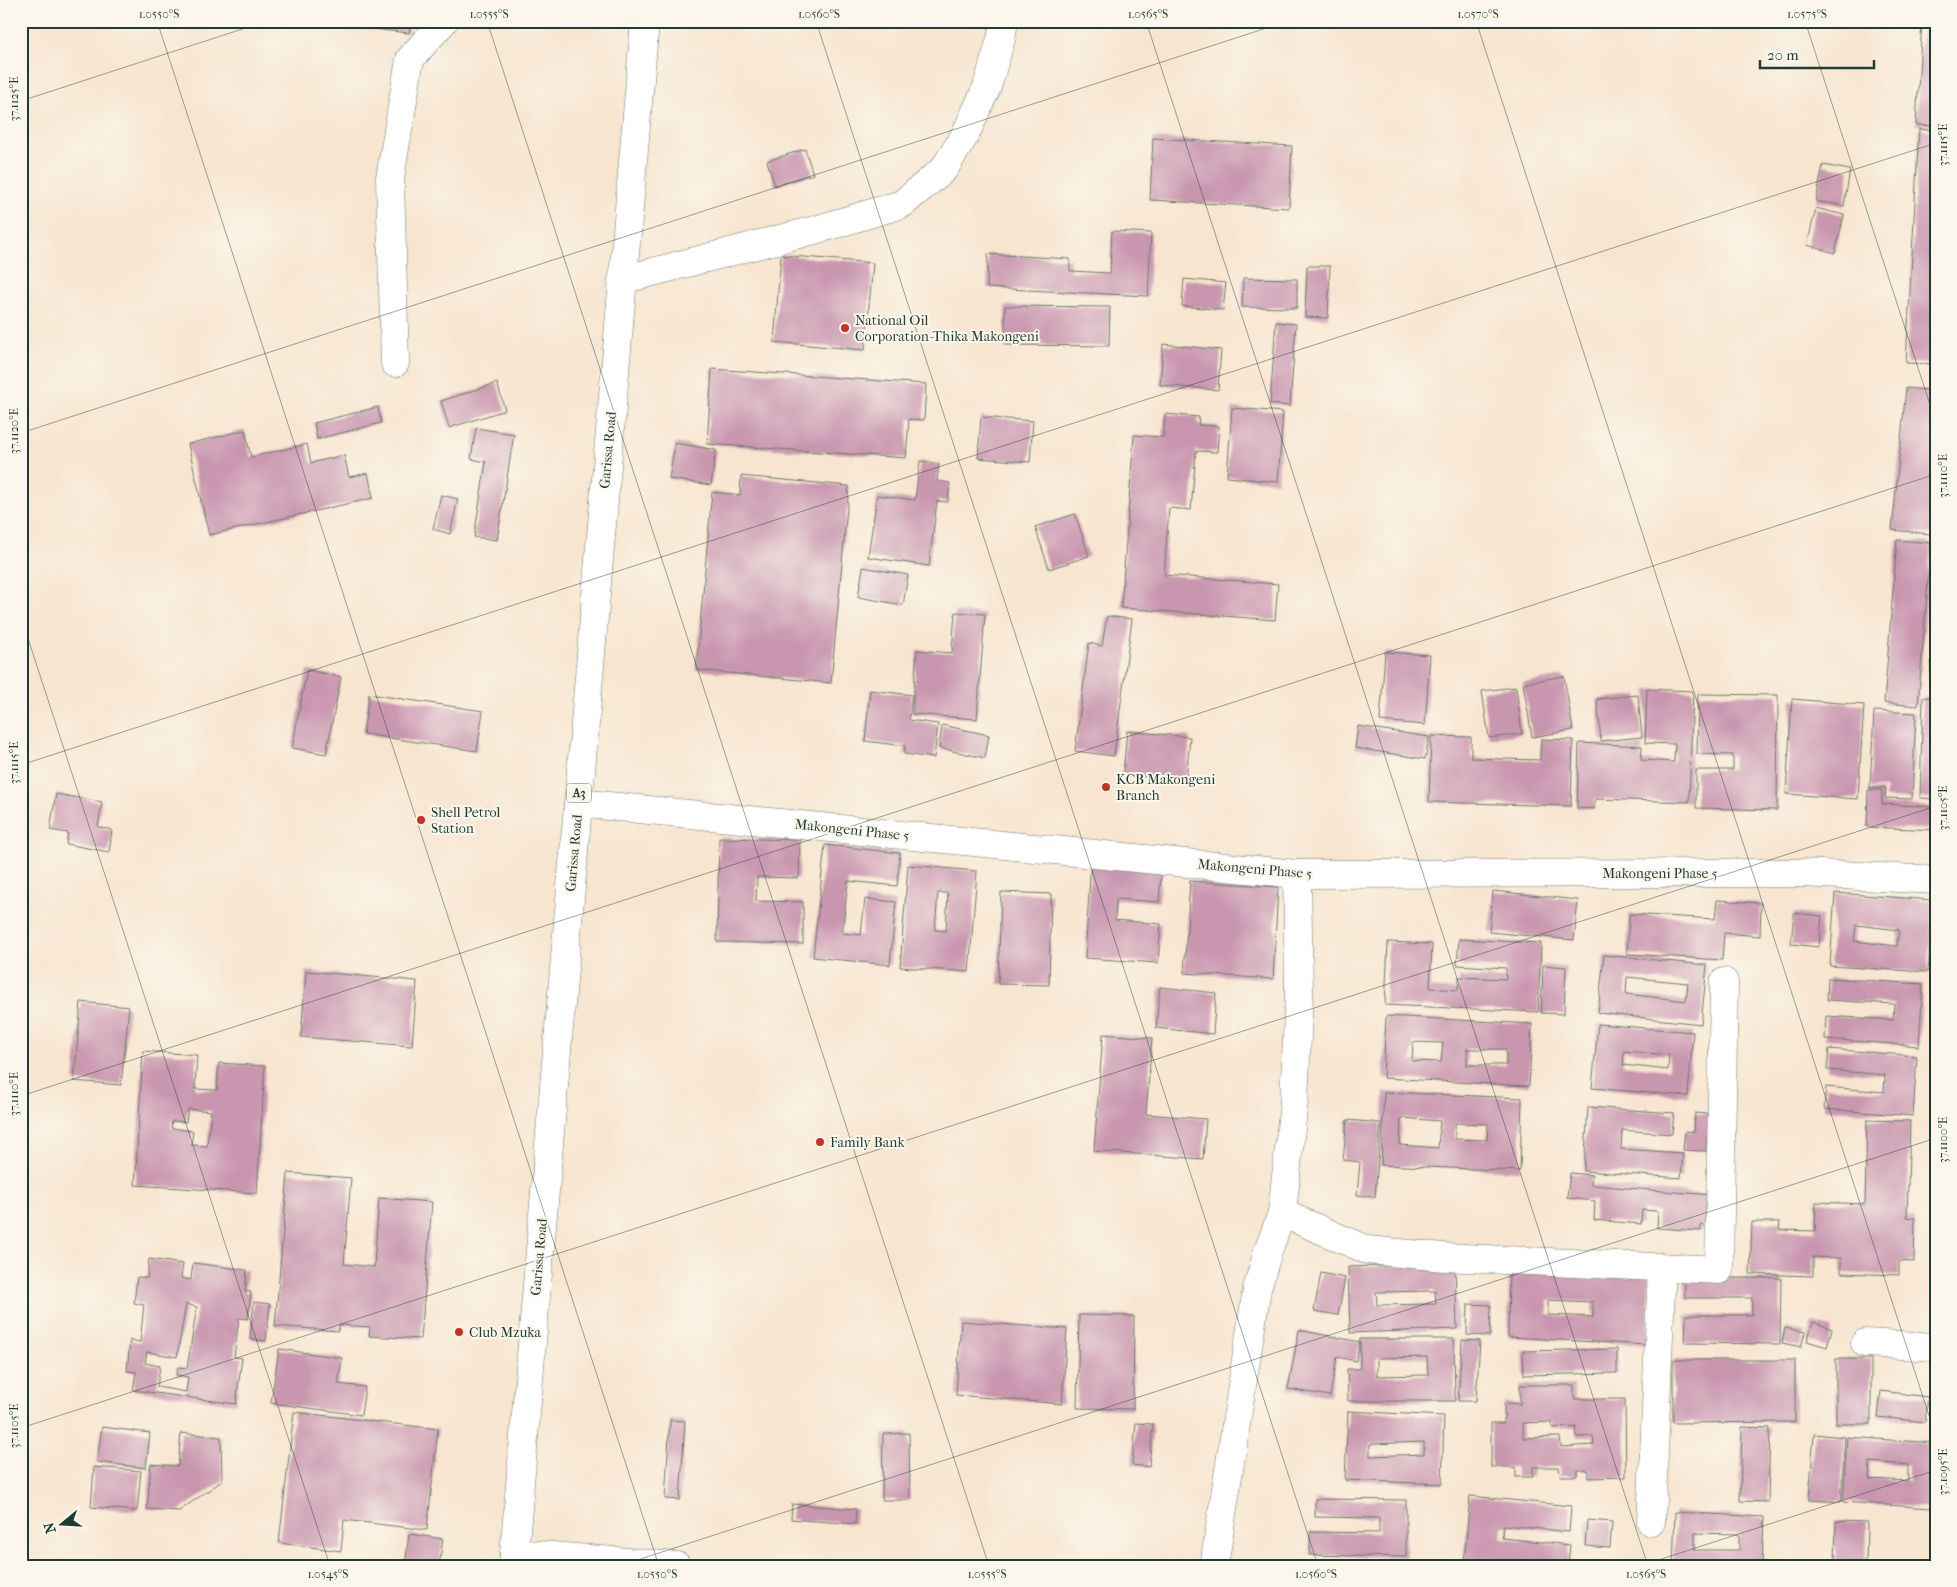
<svg xmlns="http://www.w3.org/2000/svg" width="1957" height="1587" viewBox="0 0 1957 1587" font-family="'IM FELL French Canon',serif">
<rect width="100%" height="100%" fill="#fbf7ec"/>
<filter id="ink" filterUnits="userSpaceOnUse"><feTurbulence type="fractalNoise" baseFrequency=".02" numOctaves="2"/><feDisplacementMap in="SourceGraphic" scale="10" xChannelSelector="R" yChannelSelector="G"/><feConvolveMatrix kernelMatrix="1 2 1 2 8 2 1 2 1" color-interpolation-filters="sRGB"/></filter>
<filter id="wash" filterUnits="userSpaceOnUse"><feTurbulence type="fractalNoise" baseFrequency=".0096" numOctaves="4" result="noise"/><feDisplacementMap in="SourceGraphic" scale="20" xChannelSelector="R" yChannelSelector="G"/><feGaussianBlur stdDeviation="1.12" result="paint"/><feColorMatrix in="noise" values="0 0 0 0 0 0 0 0 0 0 0 0 0 0 0 0 0 1.4 0 .05"/><feComposite in="paint" operator="in"/></filter>
<g filter="url(#wash)">
<rect width="100%" height="100%" fill="#f7e5cf"/>
<g id="blocks">
<!-- building -->
<g fill="#c996af" fill-rule="evenodd">
<path d="M 364,21 L 411,21 L 409,33 L 363,28 Z"/>
<path d="M 1922,21 L 1936,21 L 1936,126 L 1916,125 Z"/>
<path d="M 1919,129 L 1936,131 L 1936,364 L 1906,363 Z"/>
<path d="M 1153,138 L 1292,146 L 1289,208 L 1150,200 Z"/>
<path d="M 805,149 L 813,174 L 775,186 L 767,161 Z"/>
<path d="M 1823,165 L 1850,170 L 1844,206 L 1816,201 Z"/>
<path d="M 1816,208 L 1844,215 L 1835,253 L 1807,245 Z"/>
<path d="M 1112,231 L 1151,233 L 1148,296 L 987,288 L 988,254 L 1070,259 L 1070,271 L 1110,273 Z"/>
<path d="M 781,255 L 873,263 L 865,350 L 774,342 Z"/>
<path d="M 1307,266 L 1330,266 L 1328,318 L 1305,317 Z"/>
<path d="M 1243,278 L 1297,279 L 1297,308 L 1242,307 Z"/>
<path d="M 1184,279 L 1226,283 L 1223,310 L 1182,306 Z"/>
<path d="M 1005,306 L 1110,307 L 1109,346 L 1005,345 Z"/>
<path d="M 1276,322 L 1296,324 L 1290,406 L 1270,404 Z"/>
<path d="M 1163,344 L 1221,350 L 1218,390 L 1160,385 Z"/>
<path d="M 712,369 L 926,384 L 924,420 L 909,419 L 906,458 L 707,444 Z"/>
<path d="M 497,383 L 505,410 L 449,428 L 441,401 Z"/>
<path d="M 1906,388 L 1936,391 L 1936,487 L 1931,534 L 1892,530 Z"/>
<path d="M 378,407 L 381,423 L 317,439 L 314,423 Z"/>
<path d="M 1232,408 L 1283,412 L 1278,482 L 1227,477 Z"/>
<path d="M 1165,414 L 1199,417 L 1198,425 L 1219,426 L 1217,452 L 1196,451 L 1191,510 L 1169,508 L 1164,575 L 1278,584 L 1275,620 L 1121,608 L 1134,435 L 1163,437 Z"/>
<path d="M 981,417 L 1033,421 L 1030,462 L 978,458 Z"/>
<path d="M 476,428 L 514,434 L 497,540 L 474,537 L 486,462 L 471,459 Z"/>
<path d="M 245,430 L 251,457 L 307,444 L 311,463 L 344,455 L 349,477 L 368,473 L 373,498 L 209,535 L 188,444 Z"/>
<path d="M 675,443 L 716,450 L 711,485 L 669,479 Z"/>
<path d="M 920,461 L 939,464 L 937,481 L 950,483 L 948,502 L 937,501 L 929,566 L 868,557 L 877,495 L 915,500 Z"/>
<path d="M 741,476 L 849,486 L 831,683 L 696,670 L 712,492 L 740,495 Z"/>
<path d="M 441,495 L 458,499 L 450,534 L 433,529 Z"/>
<path d="M 1075,514 L 1089,556 L 1049,569 L 1035,527 Z"/>
<path d="M 1897,540 L 1931,543 L 1918,706 L 1884,703 Z"/>
<path d="M 863,567 L 908,575 L 903,605 L 858,597 Z"/>
<path d="M 955,612 L 985,614 L 977,719 L 912,714 L 917,650 L 952,653 Z"/>
<path d="M 1107,616 L 1132,619 L 1114,756 L 1075,751 L 1089,643 L 1102,646 Z"/>
<path d="M 1934,621 L 1936,621 L 1936,679 L 1930,678 Z"/>
<path d="M 1385,652 L 1430,655 L 1425,725 L 1380,721 Z"/>
<path d="M 307,670 L 341,677 L 326,754 L 292,748 Z"/>
<path d="M 1564,676 L 1573,730 L 1532,737 L 1523,683 Z"/>
<path d="M 1516,687 L 1522,734 L 1489,738 L 1482,691 Z"/>
<path d="M 1647,689 L 1693,691 L 1689,802 L 1595,799 L 1594,809 L 1577,808 L 1579,743 L 1642,746 L 1641,760 L 1674,762 L 1675,744 L 1645,743 Z"/>
<path d="M 870,690 L 912,695 L 909,720 L 938,724 L 934,758 L 904,754 L 905,746 L 865,741 Z"/>
<path d="M 369,694 L 483,711 L 477,751 L 363,734 Z"/>
<path d="M 1698,694 L 1778,695 L 1777,810 L 1696,808 L 1696,770 L 1733,770 L 1733,755 L 1697,754 Z"/>
<path d="M 1638,695 L 1642,737 L 1601,741 L 1597,699 Z"/>
<path d="M 1923,697 L 1936,698 L 1936,799 L 1920,798 Z"/>
<path d="M 1792,699 L 1864,705 L 1858,799 L 1786,794 Z"/>
<path d="M 1874,711 L 1916,713 L 1912,799 L 1885,798 L 1886,788 L 1870,788 Z"/>
<path d="M 942,725 L 989,735 L 985,758 L 939,748 Z"/>
<path d="M 1358,726 L 1429,737 L 1425,759 L 1355,748 Z"/>
<path d="M 1127,731 L 1190,737 L 1186,780 L 1123,774 Z"/>
<path d="M 1431,736 L 1471,737 L 1471,758 L 1540,760 L 1541,739 L 1573,740 L 1571,806 L 1429,802 Z"/>
<path d="M 1868,790 L 1882,790 L 1882,804 L 1936,807 L 1936,830 L 1867,827 Z"/>
<path d="M 56,794 L 102,802 L 98,827 L 112,830 L 109,852 L 66,844 L 68,833 L 50,830 Z"/>
<path d="M 719,838 L 800,840 L 799,878 L 757,877 L 756,901 L 803,902 L 803,944 L 717,942 Z"/>
<path d="M 825,845 L 900,853 L 897,886 L 848,881 L 842,933 L 861,935 L 865,899 L 896,902 L 890,965 L 813,957 Z"/>
<path d="M 1091,859 L 1162,865 L 1159,902 L 1116,899 L 1115,920 L 1161,924 L 1158,963 L 1085,958 Z"/>
<path d="M 908,865 L 977,871 L 969,972 L 900,967 ZM 938,893 L 948,893 L 946,931 L 935,930 Z"/>
<path d="M 1190,881 L 1278,887 L 1273,979 L 1184,973 Z"/>
<path d="M 1493,891 L 1578,900 L 1574,940 L 1489,932 Z"/>
<path d="M 1001,892 L 1051,894 L 1049,985 L 998,984 Z"/>
<path d="M 1835,893 L 1933,900 L 1928,972 L 1830,966 ZM 1856,925 L 1899,930 L 1897,946 L 1854,941 Z"/>
<path d="M 1717,900 L 1761,903 L 1760,936 L 1724,933 L 1722,960 L 1627,954 L 1629,914 L 1715,919 Z"/>
<path d="M 1794,913 L 1822,916 L 1819,947 L 1791,944 Z"/>
<path d="M 1459,939 L 1541,943 L 1538,1012 L 1385,1005 L 1388,942 L 1432,944 L 1430,988 L 1458,990 L 1459,977 L 1506,979 L 1506,968 L 1457,965 Z"/>
<path d="M 1604,955 L 1707,965 L 1701,1024 L 1598,1013 ZM 1627,977 L 1688,983 L 1686,1001 L 1626,994 Z"/>
<path d="M 1543,965 L 1566,967 L 1564,1014 L 1541,1013 Z"/>
<path d="M 306,971 L 417,981 L 412,1046 L 301,1037 Z"/>
<path d="M 1828,978 L 1923,984 L 1919,1046 L 1825,1039 L 1826,1016 L 1893,1020 L 1894,1004 L 1827,1000 Z"/>
<path d="M 1160,987 L 1216,993 L 1213,1034 L 1156,1028 Z"/>
<path d="M 81,1002 L 129,1007 L 121,1085 L 74,1081 Z"/>
<path d="M 1386,1016 L 1532,1024 L 1529,1086 L 1383,1078 ZM 1413,1042 L 1443,1043 L 1441,1062 L 1412,1061 ZM 1467,1049 L 1506,1049 L 1506,1065 L 1467,1065 Z"/>
<path d="M 1598,1024 L 1693,1032 L 1688,1096 L 1592,1088 ZM 1624,1051 L 1669,1055 L 1668,1070 L 1623,1065 Z"/>
<path d="M 1103,1034 L 1152,1038 L 1146,1114 L 1206,1119 L 1203,1159 L 1094,1151 Z"/>
<path d="M 1829,1049 L 1917,1056 L 1913,1116 L 1824,1109 L 1826,1087 L 1884,1092 L 1885,1075 L 1827,1070 Z"/>
<path d="M 143,1051 L 197,1055 L 195,1089 L 217,1090 L 219,1063 L 265,1066 L 257,1193 L 135,1185 ZM 188,1109 L 211,1111 L 207,1146 L 191,1145 L 193,1131 L 171,1128 L 172,1121 L 186,1122 Z"/>
<path d="M 1384,1092 L 1522,1098 L 1520,1171 L 1381,1165 ZM 1401,1118 L 1440,1121 L 1438,1148 L 1400,1145 ZM 1455,1123 L 1488,1124 L 1487,1140 L 1455,1139 Z"/>
<path d="M 1588,1107 L 1674,1113 L 1672,1134 L 1622,1130 L 1621,1149 L 1683,1153 L 1681,1178 L 1584,1171 Z"/>
<path d="M 1695,1113 L 1725,1115 L 1724,1139 L 1706,1138 L 1706,1151 L 1683,1150 L 1685,1131 L 1694,1132 Z"/>
<path d="M 1347,1120 L 1381,1123 L 1375,1197 L 1357,1195 L 1360,1162 L 1343,1160 Z"/>
<path d="M 1867,1120 L 1910,1121 L 1907,1217 L 1915,1218 L 1914,1262 L 1899,1261 L 1899,1275 L 1841,1273 L 1841,1258 L 1813,1257 L 1813,1276 L 1750,1274 L 1752,1222 L 1780,1222 L 1779,1230 L 1815,1231 L 1816,1202 L 1865,1204 Z"/>
<path d="M 288,1173 L 351,1178 L 344,1264 L 374,1267 L 379,1198 L 432,1202 L 421,1339 L 369,1336 L 370,1327 L 339,1325 L 338,1331 L 275,1326 Z"/>
<path d="M 1570,1173 L 1592,1175 L 1591,1185 L 1712,1195 L 1710,1227 L 1701,1225 L 1701,1231 L 1657,1228 L 1658,1211 L 1642,1210 L 1641,1224 L 1594,1220 L 1595,1201 L 1567,1198 Z"/>
<path d="M 149,1259 L 183,1264 L 181,1278 L 191,1280 L 193,1263 L 247,1270 L 245,1292 L 251,1292 L 248,1319 L 239,1318 L 234,1357 L 242,1358 L 236,1404 L 133,1390 L 136,1372 L 127,1371 L 130,1340 L 140,1342 L 144,1305 L 134,1303 L 137,1277 L 147,1278 ZM 186,1304 L 197,1307 L 187,1368 L 178,1367 L 176,1375 L 188,1377 L 186,1392 L 157,1387 L 160,1366 L 145,1363 L 147,1352 L 177,1357 Z"/>
<path d="M 1455,1264 L 1457,1329 L 1350,1333 L 1348,1267 ZM 1435,1291 L 1436,1304 L 1377,1305 L 1376,1292 Z"/>
<path d="M 1509,1269 L 1649,1274 L 1648,1345 L 1508,1337 ZM 1548,1300 L 1593,1302 L 1593,1317 L 1548,1315 Z"/>
<path d="M 1321,1273 L 1345,1278 L 1338,1315 L 1314,1311 Z"/>
<path d="M 1685,1278 L 1781,1278 L 1780,1344 L 1685,1343 L 1686,1315 L 1752,1315 L 1752,1298 L 1685,1298 Z"/>
<path d="M 254,1302 L 270,1304 L 266,1341 L 250,1339 Z"/>
<path d="M 1468,1304 L 1491,1305 L 1490,1336 L 1467,1335 Z"/>
<path d="M 1079,1315 L 1134,1316 L 1133,1409 L 1077,1408 Z"/>
<path d="M 961,1321 L 1067,1329 L 1062,1404 L 956,1395 Z"/>
<path d="M 1813,1322 L 1832,1329 L 1827,1347 L 1807,1341 Z"/>
<path d="M 1785,1328 L 1805,1332 L 1801,1347 L 1782,1343 Z"/>
<path d="M 1299,1330 L 1360,1342 L 1356,1361 L 1337,1357 L 1330,1396 L 1288,1389 Z"/>
<path d="M 1360,1339 L 1454,1339 L 1455,1401 L 1348,1401 L 1347,1369 L 1360,1369 ZM 1427,1357 L 1428,1375 L 1377,1376 L 1377,1358 Z"/>
<path d="M 1462,1340 L 1480,1341 L 1476,1401 L 1458,1401 Z"/>
<path d="M 279,1349 L 342,1358 L 338,1384 L 365,1387 L 361,1415 L 271,1403 Z"/>
<path d="M 1617,1349 L 1617,1373 L 1524,1375 L 1523,1351 Z"/>
<rect x="1836" y="1359" width="35" height="65"/>
<path d="M 1673,1360 L 1795,1360 L 1795,1422 L 1673,1423 Z"/>
<path d="M 1520,1385 L 1574,1385 L 1574,1399 L 1625,1399 L 1626,1477 L 1588,1478 L 1588,1470 L 1577,1470 L 1577,1476 L 1560,1476 L 1559,1467 L 1533,1467 L 1533,1477 L 1516,1477 L 1516,1467 L 1491,1467 L 1491,1423 L 1504,1423 L 1504,1403 L 1520,1404 ZM 1552,1422 L 1552,1428 L 1576,1427 L 1577,1437 L 1593,1436 L 1594,1445 L 1561,1447 L 1560,1437 L 1523,1438 L 1523,1423 Z"/>
<path d="M 1881,1391 L 1928,1397 L 1925,1422 L 1878,1417 Z"/>
<path d="M 1348,1411 L 1444,1416 L 1442,1484 L 1345,1480 ZM 1424,1442 L 1424,1454 L 1370,1456 L 1370,1444 Z"/>
<path d="M 294,1412 L 438,1429 L 427,1530 L 344,1520 L 341,1551 L 279,1543 Z"/>
<path d="M 670,1420 L 685,1421 L 680,1500 L 665,1499 Z"/>
<path d="M 1136,1423 L 1153,1424 L 1149,1467 L 1132,1465 Z"/>
<path d="M 102,1427 L 150,1433 L 146,1468 L 97,1462 Z"/>
<path d="M 1742,1427 L 1770,1428 L 1768,1502 L 1740,1501 Z"/>
<path d="M 181,1433 L 221,1437 L 222,1481 L 179,1511 L 147,1509 L 151,1464 L 178,1466 Z"/>
<path d="M 909,1433 L 910,1500 L 882,1500 L 883,1434 Z"/>
<path d="M 1814,1434 L 1845,1437 L 1841,1502 L 1809,1500 Z"/>
<path d="M 1847,1437 L 1935,1443 L 1931,1508 L 1843,1502 ZM 1870,1462 L 1908,1465 L 1908,1481 L 1869,1479 Z"/>
<path d="M 94,1467 L 141,1471 L 137,1511 L 91,1507 Z"/>
<path d="M 1470,1496 L 1571,1506 L 1569,1532 L 1503,1525 L 1502,1538 L 1570,1545 L 1568,1566 L 1492,1566 L 1464,1563 Z"/>
<path d="M 1315,1499 L 1406,1500 L 1406,1557 L 1310,1555 L 1310,1532 L 1379,1533 L 1379,1518 L 1315,1517 Z"/>
<path d="M 792,1504 L 856,1509 L 855,1524 L 791,1519 Z"/>
<path d="M 1675,1512 L 1764,1517 L 1762,1566 L 1673,1566 ZM 1695,1533 L 1739,1534 L 1739,1550 L 1695,1550 Z"/>
<path d="M 1587,1520 L 1612,1522 L 1610,1548 L 1585,1546 Z"/>
<path d="M 1836,1521 L 1867,1522 L 1866,1566 L 1835,1566 Z"/>
<path d="M 409,1534 L 443,1539 L 439,1566 L 405,1566 Z"/>
</g>
</g>
</g>
<g filter="url(#ink)">
<use href="#blocks" fill-opacity="0" stroke="#6b786a" stroke-width="1"/>
<g fill="none" stroke-linecap="round" stroke-linejoin="round">
<!-- street casing -->
<g stroke="#6b786a" stroke-width="29">
<g id="street">
<path d="M 622,280 L 822,228 L 902,204 L 944,169 L 965,135 L 987,87 L 1001,39 L 1004,21"/>
<path d="M 395,363 L 390,178 L 410,59 L 444,21"/>
<path d="M 578,803 L 1297,874 L 1802,873 L 1936,880"/>
<path d="M 1282,1213 L 1367,1250 L 1444,1257 L 1719,1270 L 1724,982"/>
<path d="M 1865,1343 L 1936,1347"/>
<path d="M 1651,1522 L 1662,1267"/>
<path d="M 514,1553 L 677,1566"/>
<path d="M 1214,1566 L 1257,1289 L 1268,1251 L 1282,1213 L 1294,1101 L 1299,994 L 1297,874"/>
</g>
</g>
<!-- highway casing -->
<g stroke="#6b786a" stroke-width="29">
<path id="highway" d="M 513,1566 L 645,21"/>
</g>
<!-- street -->
<use href="#street" stroke="#fff" stroke-width="28"/>
<!-- highway -->
<use href="#highway" stroke="#fff" stroke-width="28"/>
</g>
</g>
<!-- ticks -->
<path fill="none" stroke="#1f3d34" stroke-width="1" stroke-opacity="0.45" d="M 157,21 L 659,1566M 487,21 L 989,1566M 816,21 L 1318,1566M 1146,21 L 1648,1566M 1476,21 L 1936,1437M 1805,21 L 1936,423M 21,101 L 267,21M 21,433 L 1288,21M 21,617 L 330,1566M 21,765 L 1936,143M 21,1096 L 1936,474M 21,1428 L 1936,806M 619,1566 L 1936,1138M 1640,1566 L 1936,1470"/>
<!-- markers -->
<g fill="#c8321e" stroke="#fbf7ec" stroke-width="2">
<circle cx="845" cy="328" r="5"/>
<circle cx="1106" cy="787" r="5"/>
<circle cx="421" cy="820" r="5"/>
<circle cx="820" cy="1142" r="5"/>
<circle cx="459" cy="1332" r="5"/>
</g>
<g text-anchor="middle" dominant-baseline="central" stroke-width="4" stroke-linejoin="round" paint-order="stroke">
<!-- shield labels -->
<rect fill="#fbf7ec" stroke="#61756b" stroke-width="1" x="566.5" y="783.5" width="25" height="19" rx="4"/>
<g font-size="12" font-weight="bold" fill="#1f3d34">
<text x="579" y="793">A3</text>
</g>
<!-- poi labels -->
<g font-size="14" fill="#1f3d34" stroke="#fbf7ec" text-anchor="start">
<text x="855" y="320">National Oil<tspan x="855" dy="16">Corporation-Thika Makongeni</tspan></text>
<text x="1116" y="779">KCB Makongeni<tspan x="1116" dy="16">Branch</tspan></text>
<text x="431" y="812">Shell Petrol<tspan x="431" dy="16">Station</tspan></text>
<text x="830" y="1142">Family Bank</text>
<text x="469" y="1332">Club Mzuka</text>
</g>
<!-- street labels -->
<g font-size="14" fill="#1f3d34" stroke="#fbf7ec">
<text transform="translate(608 450) rotate(-85)">Garissa Road</text>
<text transform="translate(852 830) rotate(6)">Makongeni Phase 5</text>
<text transform="translate(574 853) rotate(-85)">Garissa Road</text>
<text transform="translate(1255 869) rotate(5)">Makongeni Phase 5</text>
<text x="1660" y="873">Makongeni Phase 5</text>
<text transform="translate(539 1257) rotate(-85)">Garissa Road</text>
</g>
</g>
<!-- margin -->
<rect width="1957" height="1587" fill="none" stroke="#fbf7ec" stroke-width="55"/>
<!-- north arrow -->
<g transform="translate(62 1524) rotate(252)" stroke="#fbf7ec" stroke-width="4" paint-order="stroke">
<path d="M0-4L9 19L0 12L-9 19Z" fill="#1f3d34"/>
<text y="-8" font-size="14" font-weight="bold" text-anchor="middle" fill="#1f3d34">N</text>
</g>
<!-- scale -->
<path d="M1760 60v8h114v-8" fill="none" stroke="#1f3d34" stroke-width="2.5"/>
<text x="1767" y="60" font-size="15" fill="#1f3d34" stroke="#fbf7ec" stroke-width="4" paint-order="stroke">20 m</text>
<rect x="28" y="28" width="1902" height="1532" fill="none" stroke="#1f3d34" stroke-width="2"/>
<g font-size="12" text-anchor="middle" fill="#1f3d34">
<text x="159" y="18">1.0550°S</text>
<text x="489" y="18">1.0555°S</text>
<text x="819" y="18">1.0560°S</text>
<text x="1148" y="18">1.0565°S</text>
<text x="1478" y="18">1.0570°S</text>
<text x="1807" y="18">1.0575°S</text>
<text transform="translate(14 99) rotate(-90)" y="4">37.1125°E</text>
<text transform="translate(1943 145) rotate(-90)" y="4">37.1115°E</text>
<text transform="translate(14 431) rotate(-90)" y="4">37.1120°E</text>
<text transform="translate(1943 476) rotate(-90)" y="4">37.1110°E</text>
<text transform="translate(14 763) rotate(-90)" y="4">37.1115°E</text>
<text transform="translate(1943 808) rotate(-90)" y="4">37.1105°E</text>
<text transform="translate(14 1094) rotate(-90)" y="4">37.1110°E</text>
<text transform="translate(1943 1140) rotate(-90)" y="4">37.1100°E</text>
<text transform="translate(14 1426) rotate(-90)" y="4">37.1105°E</text>
<text transform="translate(1943 1472) rotate(-90)" y="4">37.1095°E</text>
<text x="328" y="1578">1.0545°S</text>
<text x="657" y="1578">1.0550°S</text>
<text x="987" y="1578">1.0555°S</text>
<text x="1316" y="1578">1.0560°S</text>
<text x="1646" y="1578">1.0565°S</text>
</g>
</svg>
